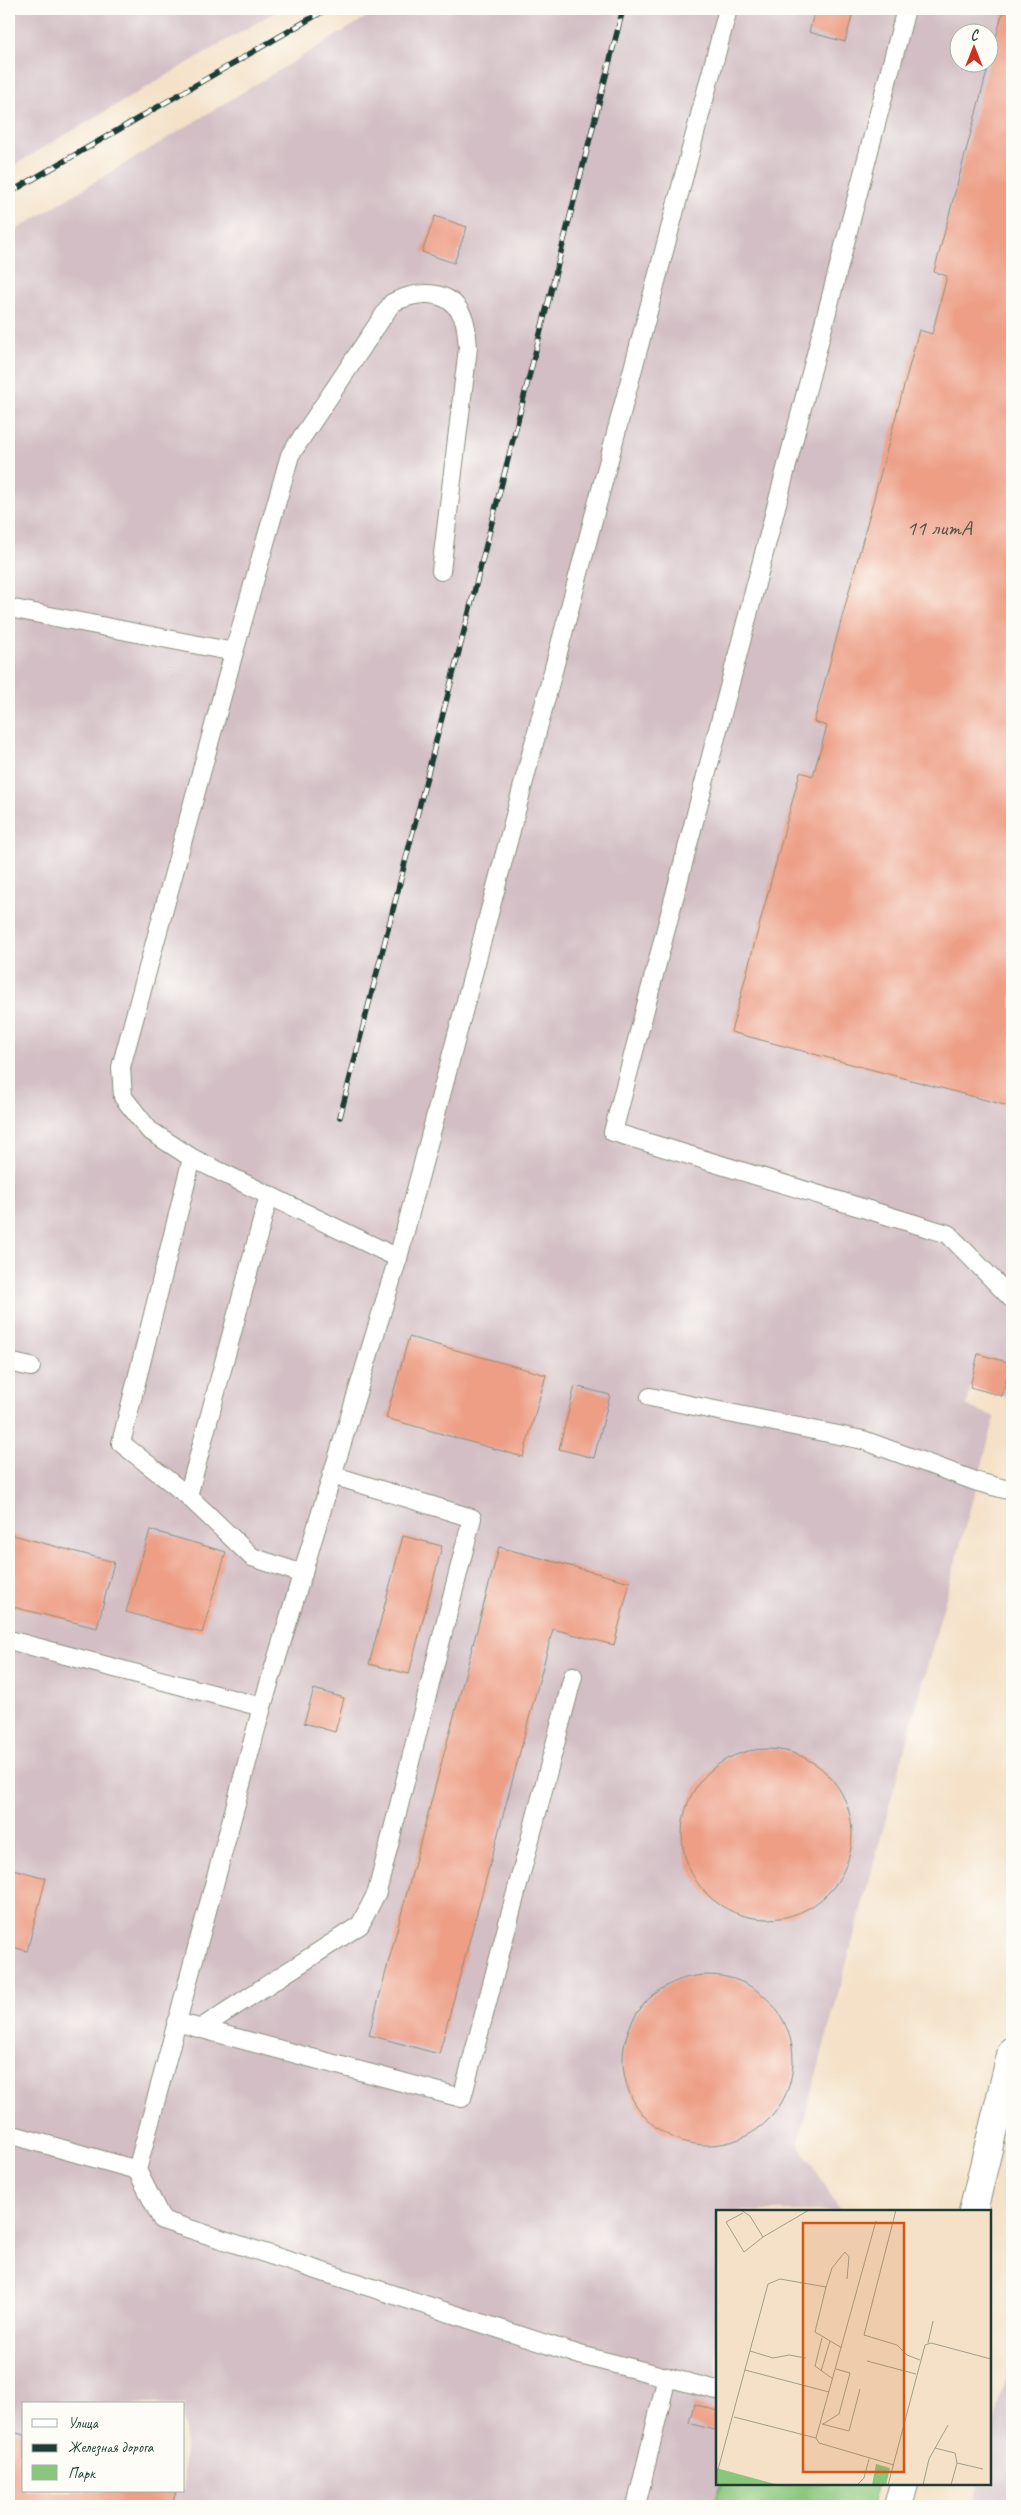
<svg xmlns="http://www.w3.org/2000/svg" width="1021" height="2515" viewBox="0 0 1021 2515" font-family="Caveat,sans-serif">
<rect width="100%" height="100%" fill="#fdfcf7"/>
<filter id="ink" filterUnits="userSpaceOnUse"><feTurbulence type="fractalNoise" baseFrequency=".02" numOctaves="2"/><feDisplacementMap in="SourceGraphic" scale="10" xChannelSelector="R" yChannelSelector="G"/><feConvolveMatrix kernelMatrix="1 2 1 2 8 2 1 2 1" color-interpolation-filters="sRGB"/></filter>
<filter id="wash" filterUnits="userSpaceOnUse"><feTurbulence type="fractalNoise" baseFrequency=".0096" numOctaves="4" result="noise"/><feDisplacementMap in="SourceGraphic" scale="20" xChannelSelector="R" yChannelSelector="G"/><feGaussianBlur stdDeviation="1.12" result="paint"/><feColorMatrix in="noise" values="0 0 0 0 0 0 0 0 0 0 0 0 0 0 0 0 0 1.4 0 .05"/><feComposite in="paint" operator="in"/></filter>
<g filter="url(#wash)">
<rect width="100%" height="100%" fill="#f4e1c7"/>
<!-- industrial -->
<g fill="#d2bec4" fill-rule="evenodd">
<path d="M 9,9 L 280,9 L 9,168 Z"/>
<path d="M 380,9 L 1012,9 L 1012,1399 L 970,1387 L 967,1406 L 995,1417 L 798,2142 L 841,2211 L 717,2211 L 717,2484 L 720,2484 L 714,2506 L 9,2506 L 9,234 ZM 958,32 L 988,32 L 988,62 L 958,62 ZM 24,2404 L 184,2404 L 184,2491 L 24,2491 Z"/>
<path d="M 1012,2354 L 1012,2506 L 973,2506 L 979,2484 L 990,2484 L 990,2441 Z"/>
</g>
<!-- green -->
<path fill="#8ac67c" stroke="#548258" d="M 720,2484 L 877,2484 L 871,2506 L 714,2506 Z"/>
<g id="blocks">
<!-- building -->
<g fill="#ed9e85">
<path d="M 815,9 L 854,9 L 845,42 L 809,32 Z"/>
<path d="M 1003,11 L 1012,14 L 1012,1107 L 731,1032 L 800,772 L 813,776 L 827,726 L 814,722 L 919,330 L 932,334 L 947,276 L 934,272 Z"/>
<path d="M 435,216 L 467,227 L 454,263 L 422,252 Z"/>
<path d="M 409,1337 L 546,1375 L 523,1457 L 386,1418 Z"/>
<path d="M 978,1354 L 1011,1363 L 1002,1396 L 970,1387 Z"/>
<path d="M 575,1386 L 610,1395 L 594,1458 L 559,1449 Z"/>
<path d="M 150,1530 L 226,1552 L 202,1633 L 126,1612 Z"/>
<path d="M 9,1534 L 114,1562 L 97,1628 L 9,1606 Z"/>
<path d="M 403,1536 L 442,1546 L 409,1674 L 369,1664 Z"/>
<path d="M 499,1547 L 630,1582 L 614,1645 L 553,1629 L 439,2054 L 369,2035 Z"/>
<path d="M 314,1689 L 344,1698 L 335,1732 L 304,1723 Z"/>
<circle cx="767" cy="1834" r="85"/>
<path d="M 9,1868 L 46,1878 L 27,1951 L 9,1946 Z"/>
<circle cx="708" cy="2060" r="85"/>
<path d="M 694,2404 L 717,2411 L 717,2431 L 689,2423 Z"/>
<path d="M 9,2431 L 24,2435 L 24,2491 L 176,2491 L 172,2506 L 9,2506 Z"/>
</g>
</g>
</g>
<g filter="url(#ink)">
<use href="#blocks" fill-opacity="0" stroke="#8a8f7e" stroke-width="1"/>
<g fill="none" stroke-linecap="round" stroke-linejoin="round">
<!-- lane casing -->
<g stroke="#8a8f7e" stroke-width="20">
<g id="lane">
<path d="M 906,9 L 613,1132 L 948,1234 L 1012,1299"/>
<path d="M 9,608 L 234,652 L 121,1067 L 123,1097 L 149,1130 L 192,1158 L 398,1258"/>
<path d="M 234,652 L 290,455 L 392,303 C 416,291 449,287 463,317 C 467,325 467,339 468,348 L 441,571"/>
<path d="M 192,1158 L 121,1443 L 188,1496 L 252,1557 L 303,1574"/>
<path d="M 9,1362 L 31,1367"/>
<path d="M 650,1397 L 863,1440 L 978,1482 L 1012,1491"/>
<path d="M 188,1496 L 269,1195"/>
<path d="M 9,1640 L 262,1707"/>
<path d="M 176,2022 L 462,2098 L 573,1676"/>
<path d="M 201,2028 L 360,1925 L 377,1892 L 472,1518 L 332,1475"/>
<path d="M 9,2134 L 137,2170"/>
<path d="M 717,2390 L 580,2355 L 162,2220 L 137,2170 L 262,1707 L 398,1258 L 728,9"/>
<path d="M 636,2506 L 667,2377"/>
</g>
</g>
<!-- street casing -->
<g stroke="#8a8f7e" stroke-width="30">
<g id="street">
<path d="M 973,2211 L 1012,2051"/>
<path d="M 898,2506 L 904,2484"/>
</g>
</g>
<!-- lane -->
<use href="#lane" stroke="#fff" stroke-width="18"/>
<!-- street -->
<use href="#street" stroke="#fff" stroke-width="28"/>
<!-- rail casing -->
<g stroke="#1f3d34" stroke-width="5.5">
<g id="rail">
<path d="M 9,193 L 327,9"/>
<path d="M 340,1117 L 623,9"/>
</g>
</g>
<!-- rail -->
<use href="#rail" stroke="#fdfcf7" stroke-width="4" stroke-dasharray="11" stroke-linecap="butt"/>
</g>
</g>
<g text-anchor="middle" dominant-baseline="central" stroke-width="4" stroke-linejoin="round" paint-order="stroke">
<!-- number labels -->
<g font-size="22" fill="#525548">
<text x="939" y="528">11 литА</text>
</g>
</g>
<!-- overview -->
<g transform="translate(716 2210)">
<rect width="275" height="275" fill="#f4e1c7"/>
<path d="M 160,254 L 174,258 L 170,275 L 156,275 ZM 0,258 L 63,275 L 0,274 Z" fill="#8ac67c"/>
<path fill="none" stroke="#9f9f8c" stroke-width="1" d="M 25,0 L 34,6 L 47,27 L 93,0M 180,0 L 148,125 L 181,135 L 191,145 L 204,150M 27,3 L 10,12 L 28,42 L 47,27M 160,11 L 100,228 L 103,233 L 178,255M 110,77 L 116,58 L 129,42 L 133,47 L 131,69M 106,128 L 99,156 L 117,169M 212,133 L 217,111M 34,141 L 57,148 L 73,145 L 90,148M 151,151 L 200,164M 29,160 L 113,182M 105,161 L 114,131M 18,207 L 100,228M 106,214 L 133,221 L 144,179M 107,214 L 123,204 L 134,163 L 120,159M 219,238 L 239,243 L 241,253M 0,267 L 52,74 L 64,69 L 110,77 L 99,122 L 126,138M 141,275 L 148,268 L 153,249M 172,275 L 209,135 L 215,133 L 275,149M 207,275 L 213,249 L 232,215M 235,275 L 241,253 L 267,259"/>
<path fill="#d45610" fill-opacity="0.15" stroke="#d45610" stroke-width="2.5" d="M 87,13 L 188,13 L 188,262 L 87,262 Z"/>
<rect width="275" height="275" fill="none" stroke="#1f3d34" stroke-width="2.5"/>
</g>
<!-- margin -->
<rect width="1021" height="2515" fill="none" stroke="#fdfcf7" stroke-width="30"/>
<!-- legend -->
<rect x="22" y="2402" width="162" height="90" fill="#fdfcf7" stroke="#a4b0a9"/>
<rect x="32" y="2419" width="25" height="8" fill="#ffffff" stroke="#a4b0a9"/>
<text x="68" y="2428" font-size="15" fill="#1f3d34">Улица</text>
<rect x="32" y="2444" width="25" height="8" fill="#1f3d34" stroke="#a4b0a9"/>
<text x="68" y="2452" font-size="15" fill="#1f3d34">Железная дорога</text>
<rect x="32" y="2465" width="25" height="15" fill="#8ac67c" stroke="#a4b0a9"/>
<text x="68" y="2478" font-size="15" fill="#1f3d34">Парк</text>
<!-- north arrow -->
<g transform="translate(974 48)"><circle r="24" fill="#fdfcf7" stroke="#a4b0a9"/>
<path d="M0-4L9 19L0 12L-9 19Z" fill="#c8321e"/>
<text y="-8" font-size="14" font-weight="bold" text-anchor="middle" fill="#1f3d34">С</text>
</g>
</svg>
